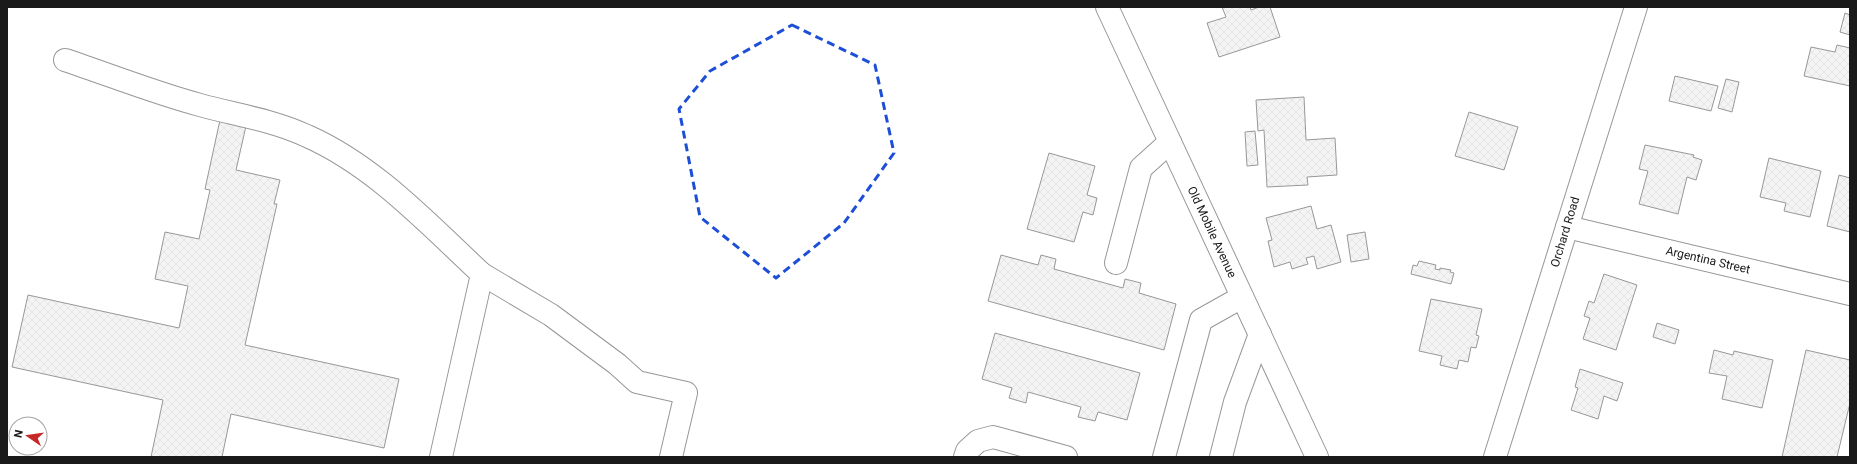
<svg xmlns="http://www.w3.org/2000/svg" width="1857" height="464" viewBox="0 0 1857 464" font-family="Roboto,sans-serif">
<defs>
<pattern id="building-cross-hatch" width="8" height="8" patternUnits="userSpaceOnUse"><rect width="8" height="8" fill="#e6e6e6"/><path d="M0 0l8 8M0 8l8-8" fill="none" stroke="#c5c5c5"/></pattern>
</defs>
<rect width="100%" height="100%" fill="#fff"/>
<!-- building -->
<g fill="url(#building-cross-hatch)" stroke="#1a1a1a">
<path d="M 1222,7 L 1250,7 L 1251,10 L 1259,7 L 1270,7 L 1280,37 L 1219,57 L 1207,23 L 1226,17 Z"/>
<path d="M 1845,13 L 1850,15 L 1850,35 L 1840,32 Z"/>
<path d="M 1837,45 L 1850,48 L 1850,86 L 1804,76 L 1811,47 L 1835,52 Z"/>
<path d="M 1675,76 L 1718,86 L 1711,111 L 1669,101 Z"/>
<path d="M 1726,79 L 1739,82 L 1732,112 L 1718,108 Z"/>
<path d="M 1304,97 L 1306,140 L 1335,138 L 1337,175 L 1307,177 L 1308,185 L 1267,187 L 1264,130 L 1258,131 L 1256,100 Z"/>
<path d="M 1469,112 L 1518,127 L 1504,170 L 1455,156 Z"/>
<path d="M 220,120 L 246,126 L 236,170 L 280,180 L 274,204 L 277,204 L 245,345 L 399,379 L 384,448 L 231,414 L 222,457 L 151,457 L 163,400 L 12,367 L 28,295 L 179,328 L 188,286 L 155,279 L 165,232 L 199,239 L 210,190 L 205,189 Z"/>
<path d="M 1255,131 L 1258,165 L 1247,166 L 1245,132 Z"/>
<path d="M 1645,145 L 1694,155 L 1693,157 L 1702,160 L 1696,180 L 1687,177 L 1678,214 L 1639,204 L 1648,171 L 1639,169 Z"/>
<path d="M 1049,153 L 1095,166 L 1087,195 L 1097,198 L 1093,215 L 1083,212 L 1074,242 L 1027,229 Z"/>
<path d="M 1769,158 L 1821,171 L 1810,217 L 1784,211 L 1786,203 L 1760,197 Z"/>
<path d="M 1839,175 L 1850,178 L 1850,232 L 1827,226 Z"/>
<path d="M 1311,206 L 1317,229 L 1331,225 L 1341,262 L 1317,269 L 1314,256 L 1306,258 L 1308,264 L 1292,269 L 1290,262 L 1274,267 L 1268,241 L 1272,240 L 1266,218 Z"/>
<path d="M 1365,232 L 1369,259 L 1351,262 L 1347,235 Z"/>
<path d="M 1001,255 L 1038,265 L 1041,255 L 1056,259 L 1054,269 L 1123,288 L 1125,279 L 1141,283 L 1139,293 L 1176,304 L 1164,350 L 988,301 Z"/>
<path d="M 1419,261 L 1436,265 L 1435,269 L 1440,270 L 1440,268 L 1451,270 L 1450,272 L 1454,273 L 1451,284 L 1411,274 L 1413,265 L 1417,266 Z"/>
<path d="M 1604,274 L 1637,285 L 1616,350 L 1583,339 L 1590,318 L 1584,316 L 1589,301 L 1594,303 Z"/>
<path d="M 1431,299 L 1482,309 L 1476,335 L 1479,336 L 1476,348 L 1471,347 L 1468,362 L 1459,360 L 1457,369 L 1440,365 L 1442,356 L 1419,351 Z"/>
<path d="M 1657,323 L 1679,330 L 1675,344 L 1653,337 Z"/>
<path d="M 995,333 L 1140,373 L 1127,420 L 1098,412 L 1095,421 L 1078,417 L 1081,407 L 1028,392 L 1026,403 L 1009,398 L 1012,388 L 982,379 Z"/>
<path d="M 1714,350 L 1733,355 L 1734,351 L 1773,360 L 1762,408 L 1722,399 L 1727,376 L 1709,373 Z"/>
<path d="M 1806,350 L 1850,360 L 1850,403 L 1837,457 L 1782,457 Z"/>
<path d="M 1580,369 L 1623,383 L 1617,401 L 1604,396 L 1598,419 L 1571,410 L 1578,388 L 1575,387 Z"/>
</g>
<g fill="none" stroke-linecap="round" stroke-linejoin="round">
<!-- minor casing -->
<g stroke="#1a1a1a" stroke-width="24">
<g id="minor">
<path d="M 1107,7 L 1317,457"/>
<path d="M 65,60 C 110,75 155,93 200,105 C 236,115 273,120 307,136 C 375,166 428,224 482,274 L 441,457"/>
<path d="M 1567,227 L 1850,294"/>
<path d="M 1116,263 L 1141,168 L 1170,142"/>
<path d="M 482,274 L 551,315 L 617,364 L 637,382 L 686,393 L 671,457"/>
<path d="M 965,457 L 967,451 L 978,441 L 993,437 L 1066,457"/>
<path d="M 1164,457 L 1201,320 L 1242,297"/>
<path d="M 1221,457 L 1235,402 L 1260,334"/>
</g>
</g>
<!-- major casing -->
<g stroke="#1a1a1a" stroke-width="24">
<path id="major" d="M 1495,457 L 1636,7"/>
</g>
<!-- minor -->
<use href="#minor" stroke="#fff" stroke-width="22"/>
<!-- major -->
<use href="#major" stroke="#fff" stroke-width="22"/>
</g>
<!-- marked area -->
<path d="M0 0H1857V464H0ZM 792,25 L 875,65 L 894,153 L 844,223 L 776,278 L 700,217 L 679,109 L 710,71 Z" fill="#fff" fill-opacity=".55" fill-rule="evenodd"/>
<path fill="none" stroke="#1d4ed8" stroke-width="3" stroke-dasharray="8 5" stroke-linejoin="round" d="M 792,25 L 875,65 L 894,153 L 844,223 L 776,278 L 700,217 L 679,109 L 710,71 Z"/>
<g text-anchor="middle" dominant-baseline="central" stroke-width="3" stroke-linejoin="round" paint-order="stroke">
<!-- street labels -->
<g font-size="12" fill="#1a1a1a" stroke="#fff">
<text transform="translate(1212 232) rotate(65)">Old Mobile Avenue</text>
<text transform="translate(1565 232) rotate(-73)">Orchard Road</text>
<text transform="translate(1708 260) rotate(13)">Argentina Street</text>
</g>
</g>
<!-- border -->
<rect width="1857" height="464" fill="none" stroke="#1a1a1a" stroke-width="16"/>
<!-- north arrow -->
<g transform="translate(28 436) rotate(283)"><circle r="19" fill="#ffffff" stroke="#a3a3a3"/>
<path d="M0-3L7 15L0 10L-7 15Z" fill="#c62828"/>
<text y="-6" font-size="11" font-weight="bold" text-anchor="middle" fill="#1a1a1a">N</text>
</g>
</svg>
